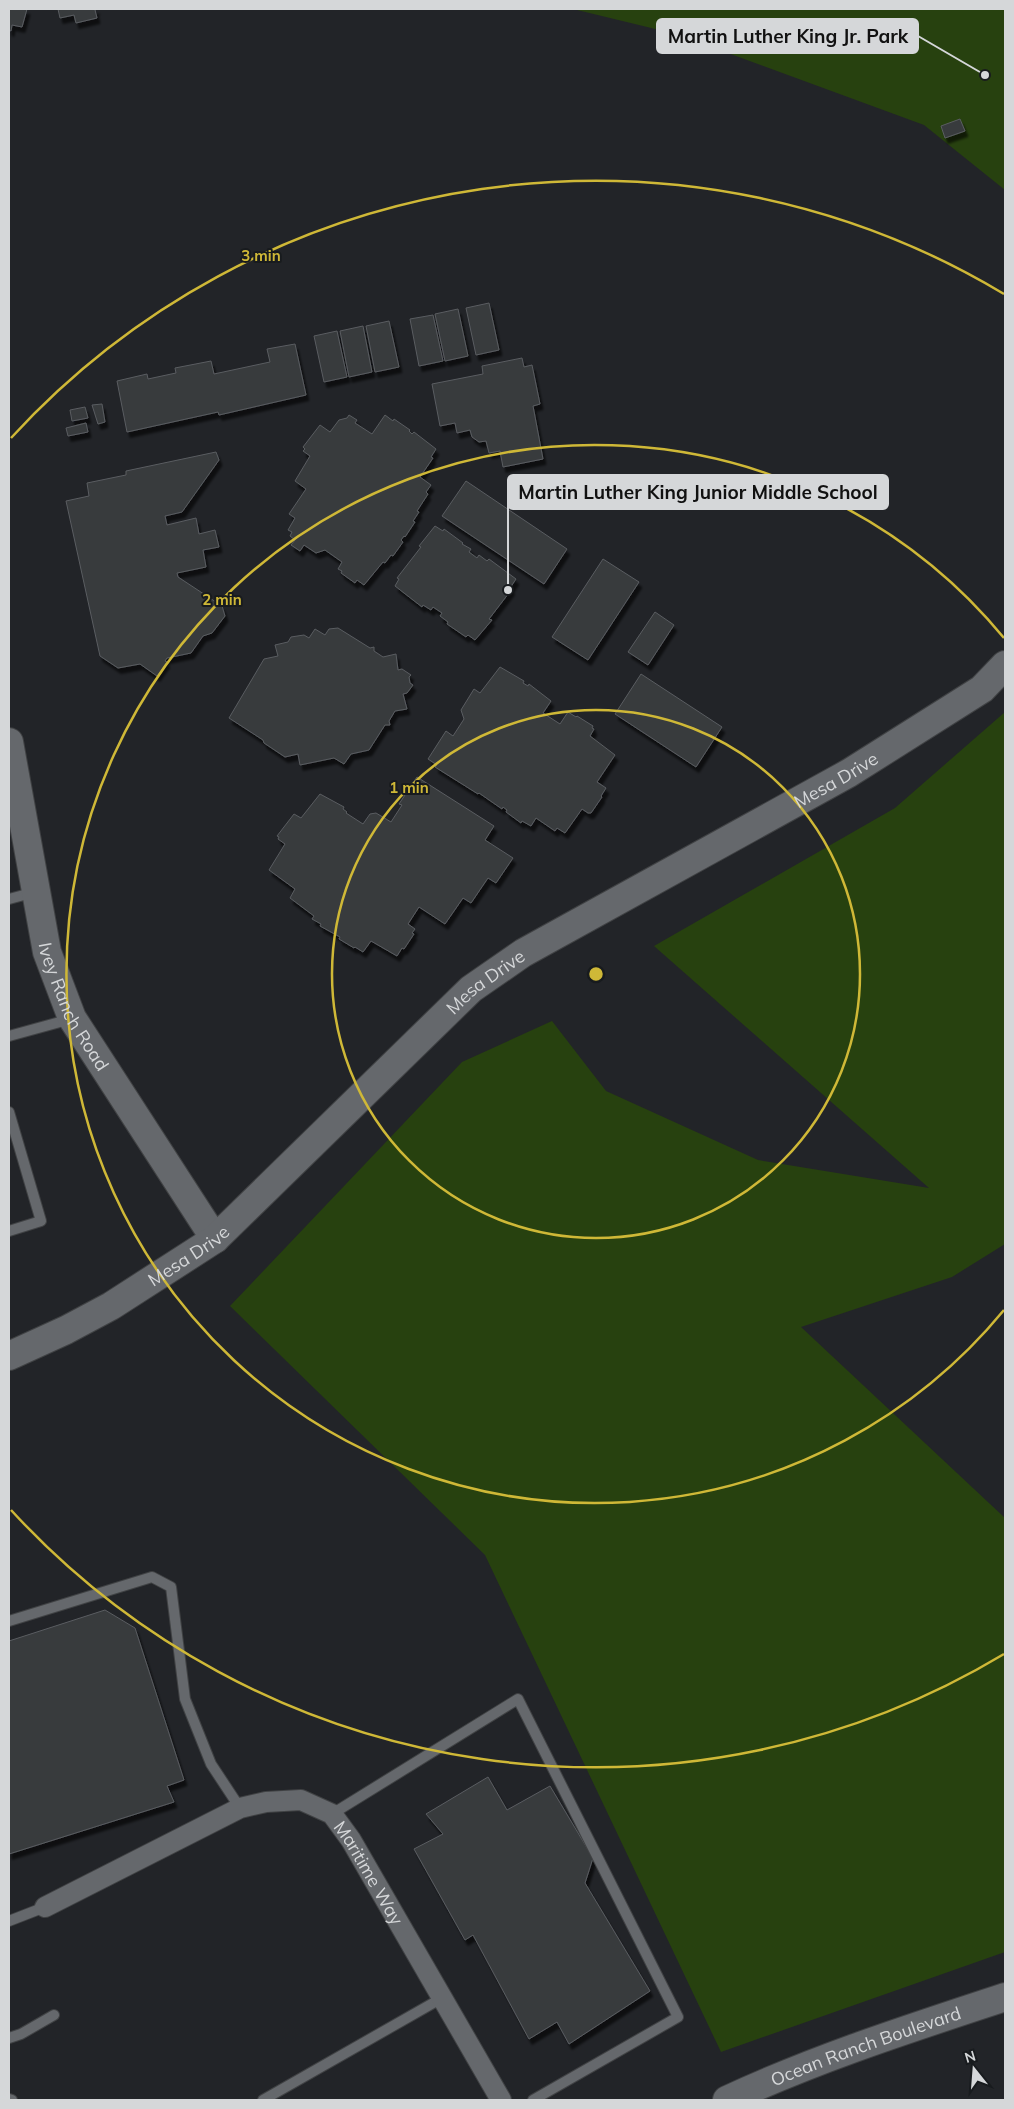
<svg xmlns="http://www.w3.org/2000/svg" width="1014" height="2109" viewBox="0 0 1014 2109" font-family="Mulish,sans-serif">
<defs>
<filter id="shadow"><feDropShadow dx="3" dy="5.5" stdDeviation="1" flood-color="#0009"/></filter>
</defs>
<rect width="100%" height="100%" fill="#222428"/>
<!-- green -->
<g fill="#27410f">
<path d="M 573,9 L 1005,9 L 1005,190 L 924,125 L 676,34 Z"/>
<path d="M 1005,712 L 1005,1244 L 952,1277 L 801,1327 L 1005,1518 L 1005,1952 L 721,2052 L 485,1555 L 230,1306 L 462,1062 L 552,1021 L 606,1091 L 758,1160 L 929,1188 L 654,946 L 895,808 Z"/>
</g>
<!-- building -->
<g fill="#373a3d" stroke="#5a5d61" filter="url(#shadow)">
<path d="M 9,9 L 27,9 L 22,27 L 12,25 L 11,31 L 9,30 Z"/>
<path d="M 58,9 L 97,9 L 95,10 L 97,18 L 76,23 L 74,15 L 60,18 Z"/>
<path d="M 960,119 L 965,131 L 945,138 L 941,126 Z"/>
<path d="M 489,303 L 499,350 L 476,355 L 466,308 Z"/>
<path d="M 458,309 L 468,356 L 445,361 L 435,314 Z"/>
<path d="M 433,315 L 443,361 L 419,366 L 410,319 Z"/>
<path d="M 389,321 L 399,367 L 375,372 L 366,326 Z"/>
<path d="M 363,326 L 372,372 L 349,377 L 340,331 Z"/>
<path d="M 337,331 L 347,377 L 324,382 L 314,336 Z"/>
<path d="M 295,344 L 306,395 L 219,415 L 218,412 L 127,432 L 117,381 L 147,374 L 148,379 L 176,373 L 175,368 L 211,361 L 214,374 L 270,362 L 267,349 Z"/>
<path d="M 522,358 L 524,367 L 532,365 L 540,404 L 533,406 L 543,459 L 503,467 L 500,451 L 489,453 L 486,441 L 479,442 L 472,437 L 470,430 L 457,433 L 455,423 L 440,426 L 432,384 L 483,374 L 482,366 Z"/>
<path d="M 102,404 L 105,422 L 98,424 L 92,405 Z"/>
<path d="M 85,407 L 88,418 L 72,421 L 70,410 Z"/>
<path d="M 349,415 L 357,420 L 355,423 L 372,434 L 385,415 L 393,421 L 394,419 L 410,430 L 409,431 L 412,434 L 414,432 L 436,449 L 431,457 L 433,458 L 420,477 L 431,485 L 426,492 L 428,494 L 417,511 L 419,512 L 413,521 L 415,522 L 405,537 L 404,536 L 401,540 L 403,542 L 393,556 L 391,555 L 385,563 L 383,562 L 364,585 L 357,580 L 355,583 L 341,573 L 342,571 L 338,569 L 342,562 L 325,550 L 316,553 L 304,545 L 300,551 L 291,545 L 295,540 L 290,536 L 292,532 L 288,530 L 295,518 L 289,514 L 306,489 L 295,481 L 310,456 L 303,451 L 305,449 L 303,447 L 320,425 L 330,432 L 339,420 L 347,418 Z"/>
<path d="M 86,423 L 88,432 L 68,436 L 66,428 Z"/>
<path d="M 216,452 L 219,460 L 182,512 L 165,516 L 167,525 L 196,518 L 199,534 L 215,530 L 219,547 L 203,550 L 206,567 L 177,573 L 178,577 L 222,606 L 225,616 L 212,633 L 203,636 L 191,653 L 167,658 L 165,661 L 167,662 L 157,676 L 140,664 L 118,668 L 100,656 L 66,501 L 89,496 L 87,483 L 126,475 L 126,471 Z"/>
<path d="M 466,481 L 567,549 L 544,584 L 442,516 Z"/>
<path d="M 435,526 L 443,531 L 444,529 L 463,543 L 462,544 L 471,549 L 469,552 L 477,558 L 479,555 L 487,561 L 489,559 L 516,579 L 510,588 L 512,589 L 489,619 L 492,620 L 475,640 L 468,635 L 466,637 L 447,624 L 448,622 L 440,616 L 442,613 L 433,607 L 431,610 L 423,605 L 422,607 L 395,586 L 399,579 L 397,578 L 421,547 L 419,546 Z"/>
<path d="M 603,559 L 639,582 L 588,660 L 552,637 Z"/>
<path d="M 655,612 L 674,625 L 648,665 L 628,652 Z"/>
<path d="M 338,628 L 370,648 L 374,647 L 374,651 L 383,657 L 396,654 L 398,670 L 402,669 L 411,675 L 409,677 L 410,683 L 413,685 L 407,693 L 403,694 L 407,709 L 395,711 L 389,721 L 390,725 L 385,725 L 369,750 L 351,754 L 344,764 L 334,758 L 300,765 L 298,754 L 285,757 L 264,743 L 263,740 L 229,718 L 264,659 L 278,656 L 275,645 L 288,642 L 291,637 L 304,635 L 309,638 L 315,629 L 325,635 L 329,629 Z"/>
<path d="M 500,667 L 524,681 L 523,683 L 528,686 L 529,684 L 551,701 L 543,713 L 560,724 L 568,712 L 576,717 L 577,716 L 593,726 L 592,728 L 594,729 L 590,736 L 615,755 L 597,782 L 606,788 L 601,796 L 602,797 L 591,813 L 588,813 L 582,809 L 565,833 L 557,828 L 555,831 L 536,818 L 531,826 L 522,821 L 521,823 L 506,812 L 507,810 L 503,807 L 502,809 L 479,793 L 478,794 L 435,767 L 437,765 L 428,759 L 446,731 L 453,736 L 464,719 L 461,710 L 474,689 L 480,693 Z"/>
<path d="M 641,674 L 722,727 L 696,767 L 615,714 Z"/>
<path d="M 417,777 L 494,826 L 485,840 L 513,858 L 496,883 L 488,878 L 471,903 L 463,898 L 445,924 L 419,907 L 408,924 L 415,929 L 412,933 L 414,934 L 404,949 L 402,948 L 397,956 L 371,941 L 363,952 L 355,947 L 354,948 L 339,939 L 340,937 L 320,926 L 321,924 L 312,919 L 314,916 L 290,898 L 295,889 L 269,870 L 285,844 L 278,839 L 279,837 L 277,836 L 294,814 L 301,818 L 320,794 L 344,807 L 343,809 L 347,812 L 346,813 L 363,824 L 370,814 L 376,813 L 391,822 L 402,805 L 399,804 Z"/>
<path d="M 105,1610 L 135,1628 L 184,1780 L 167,1786 L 174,1802 L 9,1854 L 9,1641 Z"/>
<path d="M 488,1777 L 507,1810 L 550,1786 L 593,1858 L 585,1883 L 650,1991 L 569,2044 L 557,2022 L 529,2039 L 473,1935 L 465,1940 L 414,1849 L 443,1834 L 426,1814 Z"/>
</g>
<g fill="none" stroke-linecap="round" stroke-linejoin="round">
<!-- lane casing -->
<g stroke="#404244" stroke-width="12">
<g id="lane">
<path d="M 9,899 L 35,892"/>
<path d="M 9,1036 L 71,1019"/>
<path d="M 9,1112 L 41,1221 L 9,1231"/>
<path d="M 9,1621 L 152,1577 L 171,1587 L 185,1699 L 211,1764 L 240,1808"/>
<path d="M 332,1814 L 518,1699 L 678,2017 L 533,2100"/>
<path d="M 9,1921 L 45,1907"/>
<path d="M 9,2038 L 21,2034 L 54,2015"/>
<path d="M 9,2099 L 12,2100"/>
<path d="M 263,2100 L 442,1998"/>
</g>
</g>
<!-- street casing -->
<g stroke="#404244" stroke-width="22">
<g id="street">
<path id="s1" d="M 45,1907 L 240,1808 L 266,1802 L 301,1800 L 332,1814 L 351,1840 L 501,2100"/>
</g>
</g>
<!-- secondary casing -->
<g stroke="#404244" stroke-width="30">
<g id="secondary">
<path id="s2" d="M 9,742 L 47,952 L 72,1018 L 215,1239"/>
<path id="s3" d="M 9,1356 L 66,1330 L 111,1306 L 215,1239 L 471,989 L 523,953 L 849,773 L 982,689 L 1005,665"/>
<path id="s4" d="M 727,2100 C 817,2058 911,2028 1005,1997"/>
</g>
</g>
<!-- lane -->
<use href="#lane" stroke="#65686c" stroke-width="10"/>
<!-- street -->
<use href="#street" stroke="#65686c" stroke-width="20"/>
<!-- secondary -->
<use href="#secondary" stroke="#65686c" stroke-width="28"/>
</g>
<!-- distance rings -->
<g fill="none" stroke="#cfb837" stroke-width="2.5">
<circle cx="596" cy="974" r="264"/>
<path d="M1004 1310A529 529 0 1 1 1004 638"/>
<path d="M1004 1654A793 793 0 0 1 11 1510M11 438A793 793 0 0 1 1004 294"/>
</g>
<g text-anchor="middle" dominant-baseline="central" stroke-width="4" stroke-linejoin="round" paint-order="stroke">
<!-- street labels -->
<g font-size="18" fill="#d5d7d9" stroke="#181b1e">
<text stroke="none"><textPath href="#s3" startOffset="1016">Mesa Drive</textPath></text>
<text stroke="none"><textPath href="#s3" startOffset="611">Mesa Drive</textPath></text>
<text stroke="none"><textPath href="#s2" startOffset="274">Ivey Ranch Road</textPath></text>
<text stroke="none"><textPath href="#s3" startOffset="206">Mesa Drive</textPath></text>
<text stroke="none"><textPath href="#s1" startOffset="384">Maritime Way</textPath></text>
<text stroke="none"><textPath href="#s4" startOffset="149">Ocean Ranch Boulevard</textPath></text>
</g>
</g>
<circle cx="596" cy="974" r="8" fill="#cfb837" stroke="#181b1e" stroke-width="2.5"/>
<g font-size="15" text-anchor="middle" font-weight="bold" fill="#cfb837" stroke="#181b1e" stroke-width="4" stroke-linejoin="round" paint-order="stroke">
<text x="261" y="261">3 min</text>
<text x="222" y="605">2 min</text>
<text x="409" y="793">1 min</text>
</g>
<!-- callouts -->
<path fill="none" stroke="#d5d7d9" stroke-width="2" d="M985 75L918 36M508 590L508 492"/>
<g fill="#d5d7d9" stroke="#181b1e" stroke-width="2">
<circle cx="985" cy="75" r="5"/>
<circle cx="508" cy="590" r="5"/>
</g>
<g fill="#d5d7d9" stroke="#d5d7d9" stroke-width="2">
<rect x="657" y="19" width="261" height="34" rx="5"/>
<rect x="508" y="475" width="380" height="34" rx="5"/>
</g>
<g font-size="19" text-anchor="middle" font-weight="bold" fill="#111">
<text x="788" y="43">Martin Luther King Jr. Park</text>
<text x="698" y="499">Martin Luther King Junior Middle School</text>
</g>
<!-- border -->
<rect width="1014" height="2109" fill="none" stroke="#d5d7d9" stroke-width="20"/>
<!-- north arrow -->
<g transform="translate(974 2069) rotate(343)" stroke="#181b1e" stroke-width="4" paint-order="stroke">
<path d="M0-4L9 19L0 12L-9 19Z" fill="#d5d7d9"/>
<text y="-8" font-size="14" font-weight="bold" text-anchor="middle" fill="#d5d7d9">N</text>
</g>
</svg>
